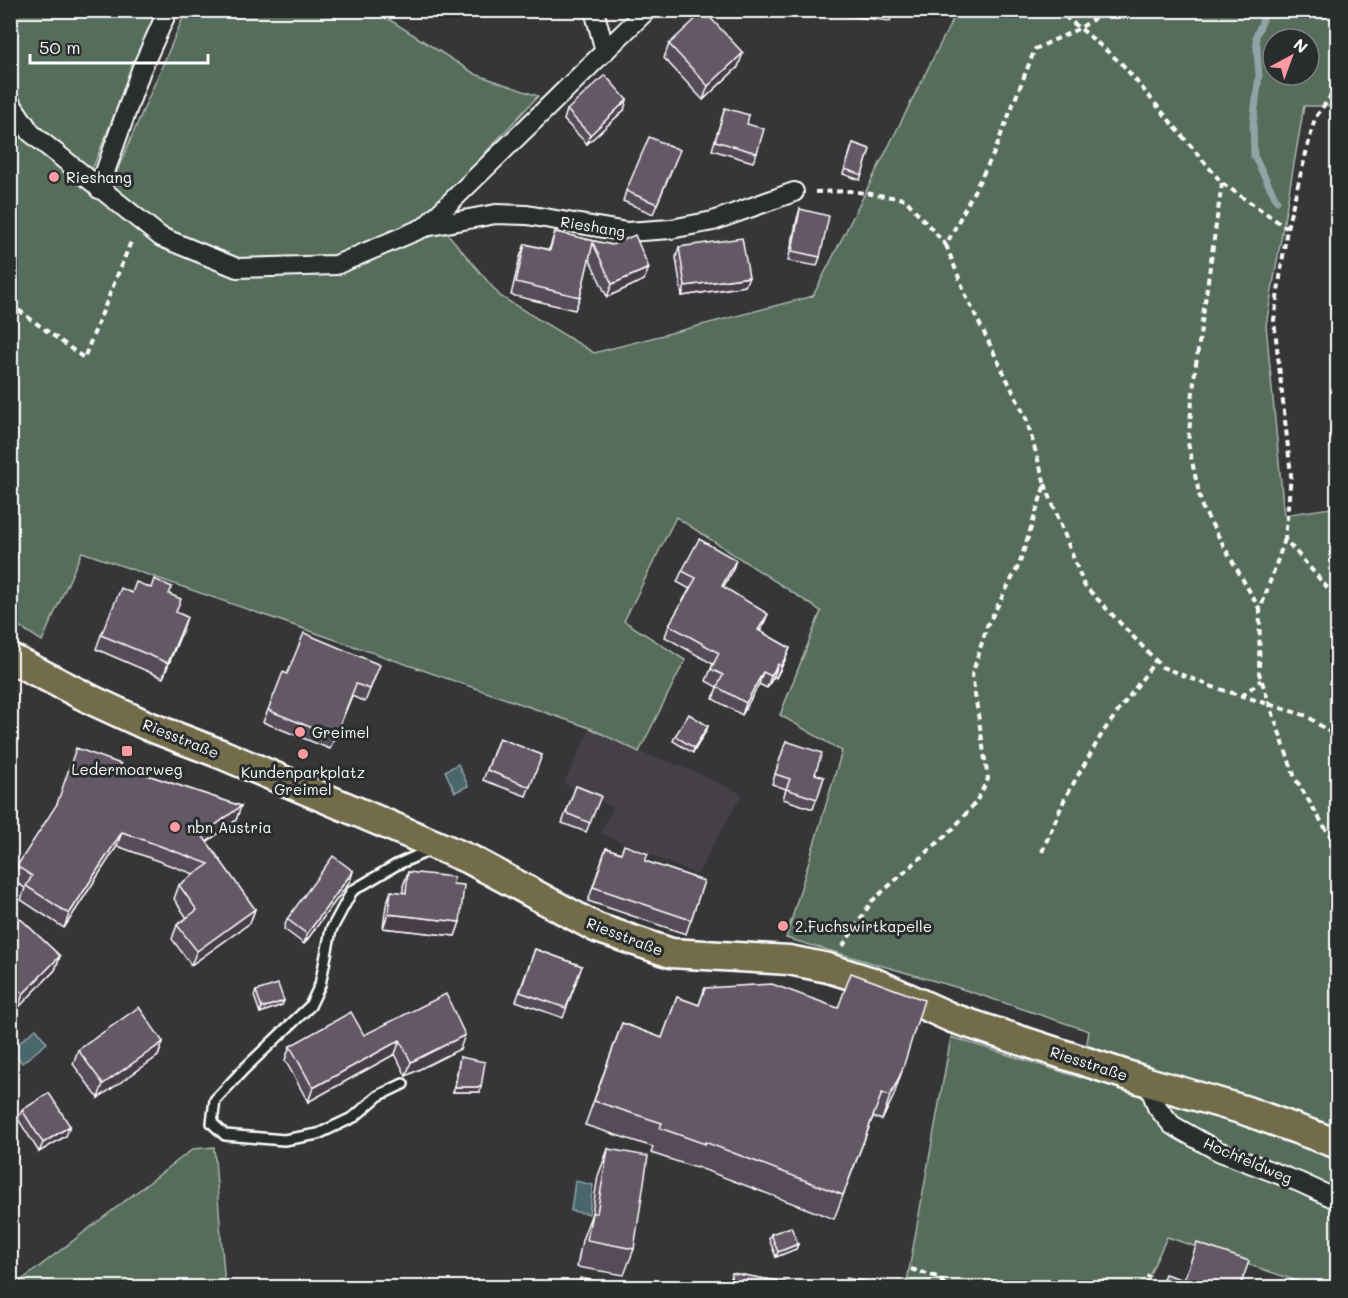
<svg xmlns="http://www.w3.org/2000/svg" width="1348" height="1298" viewBox="0 0 1348 1298" font-family="Mali,sans-serif">
<rect width="100%" height="100%" fill="#363639"/>
<filter id="ink" filterUnits="userSpaceOnUse"><feTurbulence type="fractalNoise" baseFrequency=".0167" numOctaves="2"/><feDisplacementMap in="SourceGraphic" scale="12" xChannelSelector="R" yChannelSelector="G"/><feConvolveMatrix kernelMatrix="1 2 1 2 8 2 1 2 1" color-interpolation-filters="sRGB"/></filter>
<g filter="url(#ink)">
<!-- built -->
<path fill="#444046" d="M 590,728 L 639,752 L 684,767 L 742,794 L 697,875 L 600,833 L 613,807 L 564,784 Z"/>
<!-- green -->
<g fill="#546d5a" stroke="#aab6ac" stroke-width="1.5" fill-rule="evenodd">
<path d="M 10,11 L 156,11 L 92,170 L 116,173 L 186,11 L 376,11 L 475,74 L 538,96 L 486,152 L 436,220 L 500,296 L 594,353 L 813,296 L 957,11 L 1337,11 L 1337,106 L 1304,106 L 1266,325 L 1284,515 L 1337,507 L 1337,1287 L 1315,1287 L 1167,1237 L 1144,1287 L 906,1287 L 951,1037 L 1081,1078 L 1089,1031 L 959,988 L 786,938 L 842,751 L 780,715 L 821,611 L 676,517 L 624,621 L 685,660 L 639,752 L 590,728 L 82,552 L 42,641 L 11,621 ZM 1273,39 L 1309,39 L 1309,75 L 1273,75 Z"/>
<path d="M 214,1147 L 225,1287 L 11,1287 L 11,1280 L 19,1282 L 193,1149 Z"/>
</g>
<!-- water -->
<g fill="#48666a" stroke="#91a3a6" stroke-width="1.5">
<path d="M 458,764 L 468,786 L 455,792 L 445,771 Z"/>
<path d="M 36,1029 L 47,1043 L 22,1063 L 11,1049 Z"/>
<path d="M 575,1181 L 593,1185 L 589,1214 L 571,1211 Z"/>
</g>
<g fill="none" stroke-linecap="round" stroke-linejoin="round">
<!-- stream -->
<path stroke="#91a3a6" stroke-width="7" d="M 1267,10 L 1256,36 L 1259,75 L 1253,124 L 1254,156 L 1277,201"/>
<!-- service casing -->
<g stroke="#fff" stroke-width="14">
<path id="service" d="M 403,1084 L 378,1096 L 354,1117 L 318,1134 L 284,1140 L 225,1135 L 212,1123 L 215,1100 L 244,1069 L 310,1006 L 320,985 L 331,930 L 352,891 L 396,865 L 430,850"/>
</g>
<!-- minor casing -->
<g stroke="#fff" stroke-width="22">
<g id="minor">
<path d="M 594,10 L 605,51"/>
<path d="M 10,102 L 31,133 L 161,237 L 237,268 L 336,265 L 425,227 L 647,10"/>
<path d="M 99,189 L 141,70 L 168,10"/>
<path d="M 425,227 L 496,214 L 527,215 L 627,232 L 671,229 L 713,221 L 794,192"/>
<path d="M 1148,1082 L 1157,1107 L 1172,1125 L 1218,1151 L 1299,1182 L 1338,1200"/>
</g>
</g>
<!-- primary casing -->
<g stroke="#fff" stroke-width="33">
<path id="primary" d="M 10,658 L 94,701 L 148,726 L 221,754 L 471,860 L 597,928 L 671,953 L 789,960 L 828,968 L 873,982 L 952,1018 L 1148,1082 L 1244,1110 L 1338,1144"/>
</g>
<!-- path -->
<g stroke="#fff" stroke-width="4" stroke-dasharray="6 4.5" stroke-linecap="butt">
<path d="M 1056,10 L 1080,28 L 1122,64 L 1222,183 L 1287,228"/>
<path d="M 1338,86 L 1315,118 L 1287,228 L 1274,320 L 1291,475 L 1285,539 L 1338,600"/>
<path d="M 1222,183 L 1195,371 L 1188,443 L 1202,507 L 1260,610"/>
<path d="M 815,192 L 851,191 L 905,199 L 946,245"/>
<path d="M 10,304 L 84,358 L 132,239"/>
<path d="M 1045,484 L 1084,585 L 1162,667 L 1213,687 L 1307,716 L 1338,738"/>
<path d="M 1285,539 L 1260,610 L 1259,673 L 1295,778 L 1338,849"/>
<path d="M 1242,696 L 1261,680"/>
<path d="M 1042,852 L 1065,798 L 1103,732 L 1156,660"/>
<path d="M 843,946 L 872,901 L 952,830 L 976,802 L 988,779 L 972,675 L 987,626 L 1019,565 L 1045,484 L 1026,418 L 967,298 L 946,245 L 993,155 L 1035,49 L 1080,28 L 1107,10"/>
<path d="M 911,1269 L 937,1277 L 949,1288"/>
<path d="M 1144,1288 L 1149,1275"/>
</g>
<!-- service -->
<use href="#service" stroke="#2a2d2e" stroke-width="9"/>
<!-- minor -->
<use href="#minor" stroke="#2a2d2e" stroke-width="18"/>
<!-- primary -->
<use href="#primary" stroke="#736c4b" stroke-width="28"/>
</g>
<!-- wall -->
<g fill="#574c58" stroke="#fff" stroke-width="1.5">
<path d="M 669,44 L 738,67 L 703,100 L 664,58 Z"/>
<path d="M 725,108 L 747,124 L 757,153 L 753,162 L 712,150 Z"/>
<path d="M 567,110 L 624,110 L 587,144 L 564,120 Z"/>
<path d="M 853,143 L 870,149 L 860,180 L 843,174 Z"/>
<path d="M 676,159 L 653,214 L 623,201 L 626,191 Z"/>
<path d="M 800,209 L 820,257 L 817,266 L 788,261 L 797,219 Z"/>
<path d="M 555,232 L 612,245 L 644,280 L 607,297 L 589,258 L 580,297 L 575,310 L 511,295 L 520,257 L 525,244 L 549,250 Z"/>
<path d="M 679,247 L 749,277 L 745,286 L 682,296 L 676,257 Z"/>
<path d="M 682,571 L 732,572 L 723,587 L 763,626 L 760,631 L 790,648 L 785,660 L 776,678 L 774,676 L 767,688 L 759,684 L 742,715 L 713,699 L 717,687 L 706,681 L 713,664 L 665,637 L 669,625 L 690,589 L 677,582 Z"/>
<path d="M 151,588 L 169,594 L 176,613 L 187,617 L 163,678 L 96,649 L 101,635 L 132,593 Z"/>
<path d="M 287,674 L 375,677 L 365,702 L 352,696 L 330,749 L 263,722 L 268,710 Z"/>
<path d="M 708,726 L 706,731 L 693,753 L 673,741 L 675,736 Z"/>
<path d="M 499,738 L 542,755 L 526,796 L 483,780 Z"/>
<path d="M 786,741 L 815,774 L 824,777 L 813,809 L 783,799 L 786,789 L 772,784 Z"/>
<path d="M 120,766 L 241,806 L 236,820 L 207,842 L 255,909 L 250,923 L 191,965 L 172,939 L 177,925 L 187,918 L 174,899 L 179,885 L 194,874 L 117,846 L 64,928 L 21,900 L 25,888 L 12,880 L 17,866 Z"/>
<path d="M 576,786 L 601,796 L 586,832 L 562,823 Z"/>
<path d="M 606,848 L 704,881 L 686,934 L 588,901 Z"/>
<path d="M 353,871 L 350,881 L 304,944 L 284,929 L 287,919 Z"/>
<path d="M 408,872 L 453,884 L 460,922 L 455,936 L 383,928 L 386,905 L 391,891 L 403,893 L 403,886 Z"/>
<path d="M 10,909 L 60,956 L 55,970 L 18,1008 L 10,1001 Z"/>
<path d="M 535,949 L 582,966 L 563,1018 L 516,1001 Z"/>
<path d="M 705,988 L 894,1095 L 882,1120 L 873,1117 L 834,1219 L 697,1167 L 696,1168 L 651,1153 L 653,1147 L 585,1125 L 622,1023 L 662,1038 L 677,997 L 699,1005 Z"/>
<path d="M 256,991 L 282,1005 L 260,1013 L 254,996 Z"/>
<path d="M 364,1035 L 460,1049 L 406,1076 L 395,1054 L 308,1102 L 285,1060 L 290,1046 Z"/>
<path d="M 163,1042 L 158,1056 L 98,1098 L 73,1064 L 78,1050 Z"/>
<path d="M 460,1057 L 480,1092 L 453,1092 Z"/>
<path d="M 22,1110 L 66,1136 L 39,1152 L 18,1119 Z"/>
<path d="M 608,1149 L 634,1249 L 624,1275 L 577,1267 L 582,1240 L 592,1213 L 598,1176 Z"/>
<path d="M 771,1234 L 798,1244 L 796,1249 L 776,1257 L 769,1239 Z"/>
<path d="M 732,1273 L 811,1287 L 726,1287 Z"/>
</g>
<!-- shaded-wall -->
<g fill="#473e47" stroke="#fff" stroke-width="1.5">
<path d="M 850,10 L 884,10 L 893,12 L 890,21 L 848,16 Z"/>
<path d="M 743,53 L 738,67 L 703,100 L 708,86 Z"/>
<path d="M 627,100 L 624,110 L 587,144 L 590,135 Z"/>
<path d="M 649,268 L 644,280 L 607,297 L 612,284 Z"/>
<path d="M 749,277 L 745,286 L 682,296 L 685,286 Z"/>
<path d="M 736,560 L 732,572 L 717,598 L 722,586 Z"/>
<path d="M 768,614 L 763,626 L 753,642 L 758,630 Z"/>
<path d="M 187,617 L 182,632 L 163,678 L 168,663 Z"/>
<path d="M 790,648 L 785,660 L 776,678 L 781,666 Z"/>
<path d="M 778,664 L 774,676 L 767,688 L 771,676 Z"/>
<path d="M 763,672 L 759,684 L 742,715 L 746,703 Z"/>
<path d="M 708,726 L 706,731 L 693,753 L 694,748 Z"/>
<path d="M 241,806 L 236,820 L 197,849 L 202,835 Z"/>
<path d="M 122,832 L 117,846 L 64,928 L 69,914 Z"/>
<path d="M 353,871 L 350,881 L 304,944 L 307,934 Z"/>
<path d="M 255,909 L 250,923 L 191,965 L 197,951 Z"/>
<path d="M 388,914 L 460,922 L 455,936 L 383,928 Z"/>
<path d="M 60,956 L 55,970 L 18,1008 L 23,994 Z"/>
<path d="M 284,1001 L 282,1005 L 260,1013 L 262,1008 Z"/>
<path d="M 465,1035 L 460,1049 L 406,1076 L 411,1062 Z"/>
<path d="M 400,1040 L 395,1054 L 308,1102 L 313,1088 Z"/>
<path d="M 163,1042 L 158,1056 L 98,1098 L 103,1084 Z"/>
<path d="M 902,1071 L 894,1095 L 882,1120 L 890,1096 Z"/>
<path d="M 455,1087 L 481,1087 L 480,1092 L 453,1092 Z"/>
<path d="M 70,1126 L 66,1136 L 39,1152 L 43,1143 Z"/>
<path d="M 798,1244 L 796,1249 L 776,1257 L 778,1252 Z"/>
</g>
<!-- building -->
<g fill="#655866" stroke="#fff" stroke-width="1.5">
<path d="M 704,11 L 743,53 L 708,86 L 669,44 Z"/>
<path d="M 605,75 L 627,100 L 590,135 L 567,110 Z"/>
<path d="M 725,108 L 749,115 L 747,124 L 764,129 L 757,153 L 715,141 Z"/>
<path d="M 649,137 L 680,150 L 657,204 L 626,191 Z"/>
<path d="M 853,143 L 870,149 L 862,175 L 845,169 Z"/>
<path d="M 800,209 L 829,216 L 820,257 L 792,251 Z"/>
<path d="M 555,232 L 612,245 L 635,235 L 649,268 L 612,284 L 593,243 L 580,297 L 516,282 L 525,244 L 550,250 Z"/>
<path d="M 742,238 L 749,277 L 685,286 L 679,247 Z"/>
<path d="M 699,539 L 736,560 L 722,586 L 768,614 L 758,630 L 790,648 L 781,666 L 778,664 L 771,676 L 763,672 L 746,703 L 717,687 L 723,675 L 711,669 L 719,653 L 669,625 L 696,578 L 682,571 Z"/>
<path d="M 154,579 L 172,587 L 169,594 L 181,599 L 176,612 L 187,617 L 168,663 L 101,635 L 121,588 L 132,593 L 136,582 L 151,588 Z"/>
<path d="M 304,633 L 380,665 L 370,689 L 356,684 L 335,737 L 268,710 L 283,672 L 287,674 Z"/>
<path d="M 689,714 L 708,726 L 694,748 L 675,736 Z"/>
<path d="M 499,738 L 542,755 L 530,787 L 487,770 Z"/>
<path d="M 786,741 L 822,753 L 815,774 L 824,777 L 817,799 L 786,789 L 790,779 L 775,774 Z"/>
<path d="M 76,748 L 121,764 L 120,766 L 241,806 L 202,835 L 255,909 L 197,951 L 177,925 L 197,910 L 179,885 L 209,864 L 122,832 L 69,914 L 26,886 L 32,876 L 17,866 L 57,804 Z"/>
<path d="M 576,786 L 601,796 L 590,823 L 566,813 Z"/>
<path d="M 624,845 L 648,854 L 645,861 L 704,881 L 691,920 L 593,887 L 606,848 L 621,853 Z"/>
<path d="M 333,856 L 353,871 L 307,934 L 287,919 Z"/>
<path d="M 408,872 L 454,877 L 453,884 L 464,885 L 460,922 L 388,914 L 391,891 L 406,893 Z"/>
<path d="M 10,909 L 60,956 L 23,994 L 10,982 Z"/>
<path d="M 535,949 L 582,966 L 566,1008 L 520,992 Z"/>
<path d="M 851,973 L 924,1000 L 902,1071 L 890,1096 L 882,1093 L 843,1195 L 705,1142 L 705,1144 L 660,1128 L 662,1123 L 594,1101 L 622,1023 L 662,1038 L 677,997 L 699,1005 L 705,988 L 772,984 L 838,1008 Z"/>
<path d="M 278,984 L 284,1001 L 262,1008 L 256,991 Z"/>
<path d="M 446,994 L 465,1035 L 411,1062 L 400,1040 L 313,1088 L 290,1046 L 351,1012 L 364,1035 Z"/>
<path d="M 139,1007 L 163,1042 L 103,1084 L 78,1050 Z"/>
<path d="M 460,1057 L 485,1062 L 481,1087 L 455,1087 Z"/>
<path d="M 49,1093 L 70,1126 L 43,1143 L 22,1110 Z"/>
<path d="M 608,1149 L 648,1156 L 634,1249 L 587,1240 L 592,1213 L 597,1213 Z"/>
<path d="M 791,1227 L 798,1244 L 778,1252 L 771,1234 Z"/>
<path d="M 1197,1243 L 1249,1261 L 1240,1287 L 1160,1287 L 1165,1274 L 1184,1280 Z"/>
<path d="M 732,1273 L 811,1287 L 729,1287 Z"/>
<path d="M 580,1278 L 626,1287 L 578,1287 Z"/>
<path d="M 846,1278 L 895,1287 L 844,1287 Z"/>
<path d="M 1291,1280 L 1308,1285 L 1307,1287 L 1289,1287 Z"/>
<path d="M 658,1282 L 689,1287 L 657,1287 Z"/>
</g>
</g>
<!-- markers -->
<g fill="#ff9aa2" stroke="#2a2d2e" stroke-width="2">
<circle cx="54" cy="177" r="6"/>
<circle cx="300" cy="732" r="6"/>
<rect x="121" y="745" width="12" height="12" rx="3"/>
<circle cx="303" cy="754" r="6"/>
<circle cx="175" cy="827" r="6"/>
<circle cx="783" cy="926" r="6"/>
</g>
<g text-anchor="middle" dominant-baseline="central" stroke-width="6" stroke-linejoin="round" paint-order="stroke">
<!-- poi labels -->
<g font-size="15" fill="#fff" stroke="#2a2d2e" text-anchor="start">
<text x="66" y="177">Rieshang</text>
<text x="312" y="732">Greimel</text>
<text x="127" y="769" text-anchor="middle">Ledermoarweg</text>
<text x="303" y="772" text-anchor="middle">Kundenparkplatz<tspan x="303" dy="17">Greimel</tspan></text>
<text x="187" y="827">nbn Austria</text>
<text x="795" y="926">2.Fuchswirtkapelle</text>
</g>
<!-- street labels -->
<g font-size="15" fill="#fff" stroke="#2a2d2e">
<text transform="translate(593 226) rotate(9)">Rieshang</text>
<text transform="translate(181 738) rotate(22)">Riesstraße</text>
<text transform="translate(625 936) rotate(21)">Riesstraße</text>
<text transform="translate(1089 1063) rotate(18)">Riesstraße</text>
<text transform="translate(1248 1160) rotate(23)">Hochfeldweg</text>
</g>
</g>
<!-- margin -->
<rect width="1348" height="1298" fill="none" stroke="#2a2d2e" stroke-width="36"/>
<rect x="18" y="18" width="1312" height="1262" fill="none" stroke="#fff" stroke-width="2" filter="url(#ink)"/>
<!-- north arrow -->
<g transform="translate(1291 57) rotate(41)"><circle r="28" fill="#2a2d2e" stroke="#7f8182" stroke-width="1.5"/>
<path d="M0-4.5L10 22L0 15L-10 22Z" fill="#ff9aa2"/>
<text y="-9" font-size="16" font-weight="bold" text-anchor="middle" fill="#ffffff">N</text>
</g>
<!-- scale -->
<path d="M30 54v9h178v-9" fill="none" stroke="#ffffff" stroke-width="3"/>
<text x="39" y="54" font-size="18" fill="#ffffff" stroke="#2a2d2e" stroke-width="4.5" paint-order="stroke">50 m</text>
</svg>
